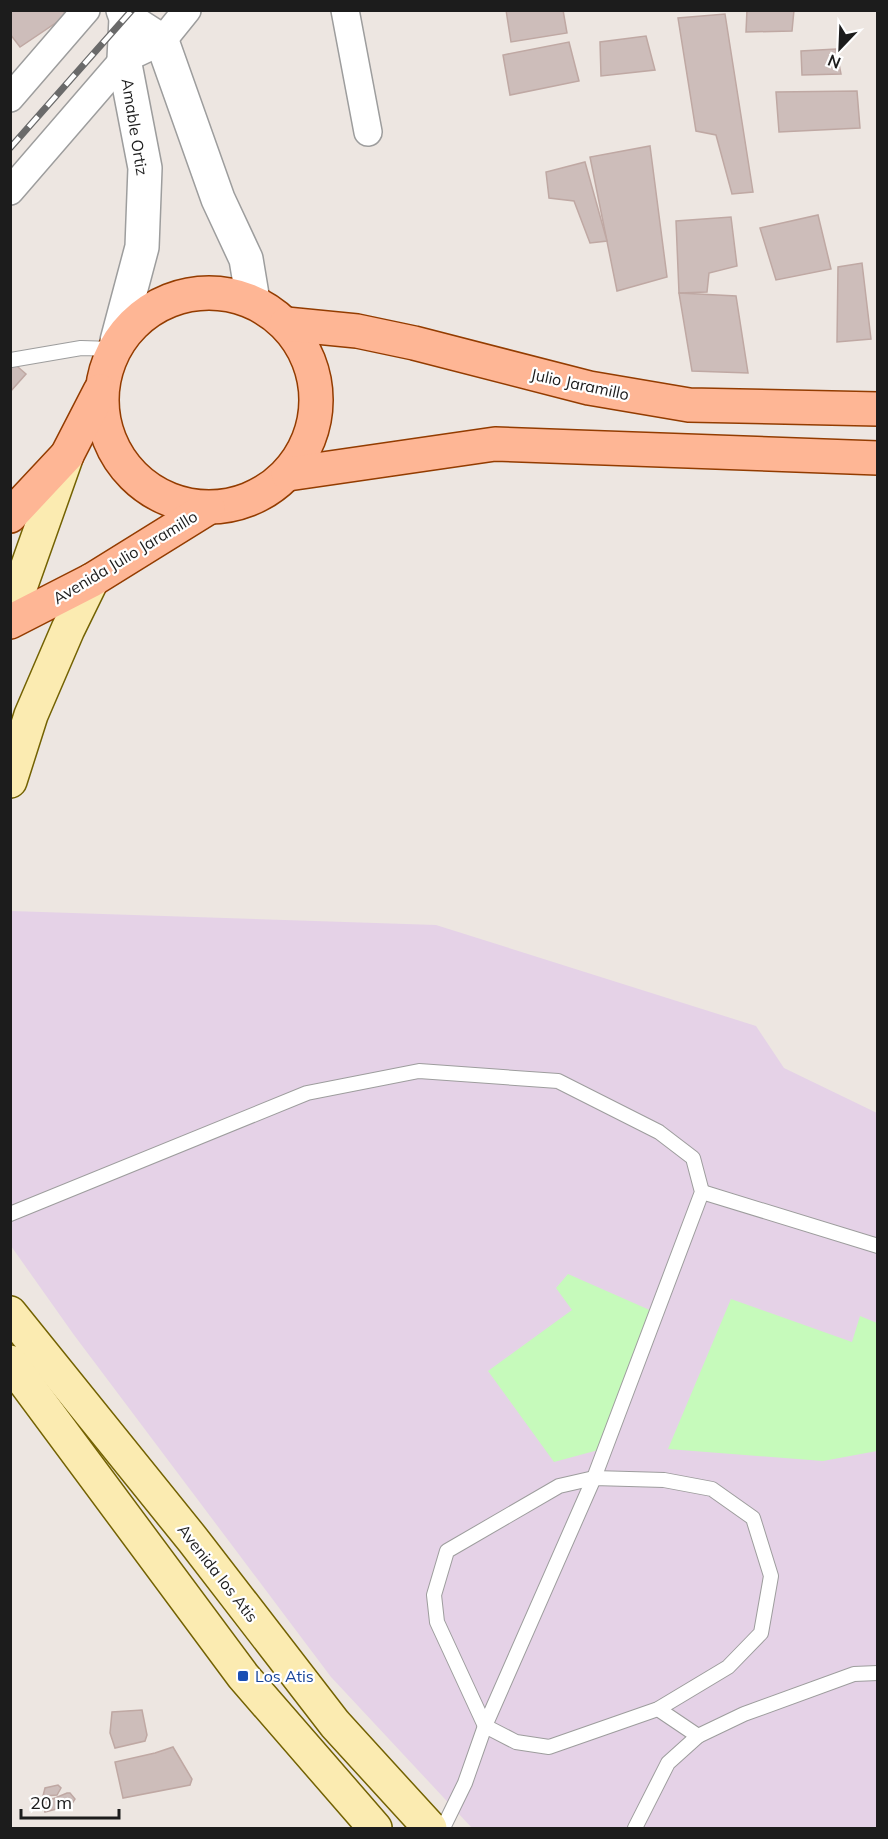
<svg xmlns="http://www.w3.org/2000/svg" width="888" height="1839" viewBox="0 0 888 1839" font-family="Mulish,sans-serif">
<rect width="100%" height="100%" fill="#ede6e1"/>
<!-- industrial -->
<path fill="#e5d2e7" d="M 11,911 L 436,925 L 756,1026 L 784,1068 L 877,1113 L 877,1828 L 472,1828 L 331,1677 L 74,1335 L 11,1246 Z"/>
<!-- park -->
<g fill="#c6fabb">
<path d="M 568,1274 L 661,1315 L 602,1449 L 554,1462 L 488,1371 L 572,1310 L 556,1288 Z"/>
<path d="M 731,1299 L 852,1342 L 860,1316 L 877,1323 L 877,1451 L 823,1461 L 668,1449 Z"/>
</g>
<!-- building -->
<g fill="#cdbdba" stroke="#bfa8a3" stroke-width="1.5">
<path d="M 10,10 L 63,10 L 66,16 L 20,47 L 10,34 Z"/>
<path d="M 506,10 L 563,10 L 567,33 L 511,42 Z"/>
<path d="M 747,10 L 794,10 L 792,31 L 746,32 Z"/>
<path d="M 725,14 L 753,192 L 732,194 L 716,135 L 696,131 L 678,18 Z"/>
<path d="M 646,36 L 655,70 L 601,76 L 600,42 Z"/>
<path d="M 569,42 L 579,81 L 510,95 L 503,55 Z"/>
<path d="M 836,49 L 841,74 L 802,75 L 801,51 Z"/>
<path d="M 857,91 L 860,128 L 779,132 L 776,92 Z"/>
<path d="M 650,146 L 667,277 L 617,291 L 590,157 Z"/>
<path d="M 585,162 L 607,241 L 590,243 L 574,201 L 549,198 L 546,172 Z"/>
<path d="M 818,215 L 831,269 L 776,280 L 760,228 Z"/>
<path d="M 731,217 L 737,266 L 709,273 L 707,292 L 679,293 L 676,221 Z"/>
<path d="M 862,263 L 871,339 L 837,342 L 838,267 Z"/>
<path d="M 679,293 L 736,296 L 748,373 L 692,371 Z"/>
<path d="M 10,360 L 26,374 L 10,392 Z"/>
<path d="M 142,1710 L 147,1735 L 145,1741 L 115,1748 L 110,1733 L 112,1712 Z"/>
<path d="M 173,1747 L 192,1779 L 190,1785 L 123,1798 L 115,1762 L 155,1753 Z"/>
<path d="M 58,1785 L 61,1788 L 57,1795 L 43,1796 L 45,1788 Z"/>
<path d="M 67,1793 L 70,1793 L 75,1799 L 71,1805 L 45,1812 L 43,1803 Z"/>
</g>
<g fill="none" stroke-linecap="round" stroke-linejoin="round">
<!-- service casing -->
<g stroke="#9d9d9d" stroke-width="16">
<g id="service">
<path d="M 11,360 L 81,348 L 114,349"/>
<path d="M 702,1192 L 878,1246"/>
<path d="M 10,1214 L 307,1093 L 419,1071 L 558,1081 L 659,1132 L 693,1158 L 702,1192 L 594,1478 L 485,1726 L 465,1783 L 443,1828"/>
<path d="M 594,1478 L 664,1480 L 712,1489 L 753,1518 L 771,1576 L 761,1633 L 728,1667 L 658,1709 L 549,1747 L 516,1742 L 485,1726 L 437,1622 L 434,1595 L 447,1551 L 559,1486 Z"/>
<path d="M 658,1709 L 698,1736 L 744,1714 L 854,1674 L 878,1673"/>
<path d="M 635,1828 L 668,1763 L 698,1736"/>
</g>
</g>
<!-- minor casing -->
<g stroke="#9d9d9d" stroke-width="30">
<g id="minor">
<path d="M 345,10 L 368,132"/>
<path d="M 10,98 L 86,10"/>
<path d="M 10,191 L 124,59 L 162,41 L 187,10"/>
</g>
</g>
<!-- tertiary casing -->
<g stroke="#9d9d9d" stroke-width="36">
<g id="tertiary">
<path d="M 126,18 L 162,41 L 218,199 L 246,259 L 253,301"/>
<path d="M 117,341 L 142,247 L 145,168 L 124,59 L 126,18 L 123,10"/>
</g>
</g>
<!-- secondary casing -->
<g stroke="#736202" stroke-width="36">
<g id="secondary">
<path d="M 10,616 L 67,455"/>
<path d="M 10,781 L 31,715 L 68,629 L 92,580"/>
<path d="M 10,1313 L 193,1540 L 335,1724 L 430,1828"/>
<path d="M 10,1362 L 243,1676 L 375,1828"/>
</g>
</g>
<!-- primary casing -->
<g stroke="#933c00" stroke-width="36">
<g id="primary">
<circle cx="209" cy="400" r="107"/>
<path d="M 286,324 L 357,331 L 414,343 L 589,388 L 689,405 L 878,409"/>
<path d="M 288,474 L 495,444 L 878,458"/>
<path d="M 10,516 L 67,455 L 100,391"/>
<path d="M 10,622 L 92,580 L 208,508"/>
</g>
</g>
<!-- service -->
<use href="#service" stroke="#fff" stroke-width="14"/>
<!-- minor -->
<use href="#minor" stroke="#fff" stroke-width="27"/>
<!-- tertiary -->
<use href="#tertiary" stroke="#fff" stroke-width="33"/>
<!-- secondary -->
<use href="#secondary" stroke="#fbebb1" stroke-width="33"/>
<!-- primary -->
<use href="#primary" stroke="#feb695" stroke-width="33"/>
<!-- rail casing -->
<g stroke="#6a6a6a" stroke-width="7">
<path id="rail" d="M 10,148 L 132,10"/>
</g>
<!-- rail -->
<use href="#rail" stroke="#fff" stroke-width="4.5" stroke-dasharray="14" stroke-linecap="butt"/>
</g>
<!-- markers -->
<rect fill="#1a4fb4" stroke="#fff" stroke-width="2" x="237" y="1670" width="12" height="12" rx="3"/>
<g text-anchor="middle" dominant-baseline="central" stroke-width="4.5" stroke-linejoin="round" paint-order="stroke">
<!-- street labels -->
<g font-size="16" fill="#1c1c1c" stroke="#fff">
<text transform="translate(135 127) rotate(81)">Amable Ortiz</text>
<text transform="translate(580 384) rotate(12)">Julio Jaramillo</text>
<text transform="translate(125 557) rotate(-31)">Avenida Julio Jaramillo</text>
<text transform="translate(218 1573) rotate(52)">Avenida los Atis</text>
</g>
<!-- transit labels -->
<g font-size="16" fill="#164399" stroke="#fff" text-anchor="start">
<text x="255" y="1676">Los Atis</text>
</g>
</g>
<!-- border -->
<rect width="888" height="1839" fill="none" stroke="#1c1c1c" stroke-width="24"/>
<!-- north arrow -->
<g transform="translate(840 48) rotate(203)" stroke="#ffffff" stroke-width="4.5" paint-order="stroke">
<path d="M0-4.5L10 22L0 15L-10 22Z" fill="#1c1c1c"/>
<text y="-9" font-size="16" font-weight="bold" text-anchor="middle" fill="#1c1c1c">N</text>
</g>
<!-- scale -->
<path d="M21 1809v9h98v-9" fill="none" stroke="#1c1c1c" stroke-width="3"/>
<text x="30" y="1809" font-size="18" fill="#1c1c1c" stroke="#ffffff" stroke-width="4.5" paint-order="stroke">20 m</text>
</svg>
